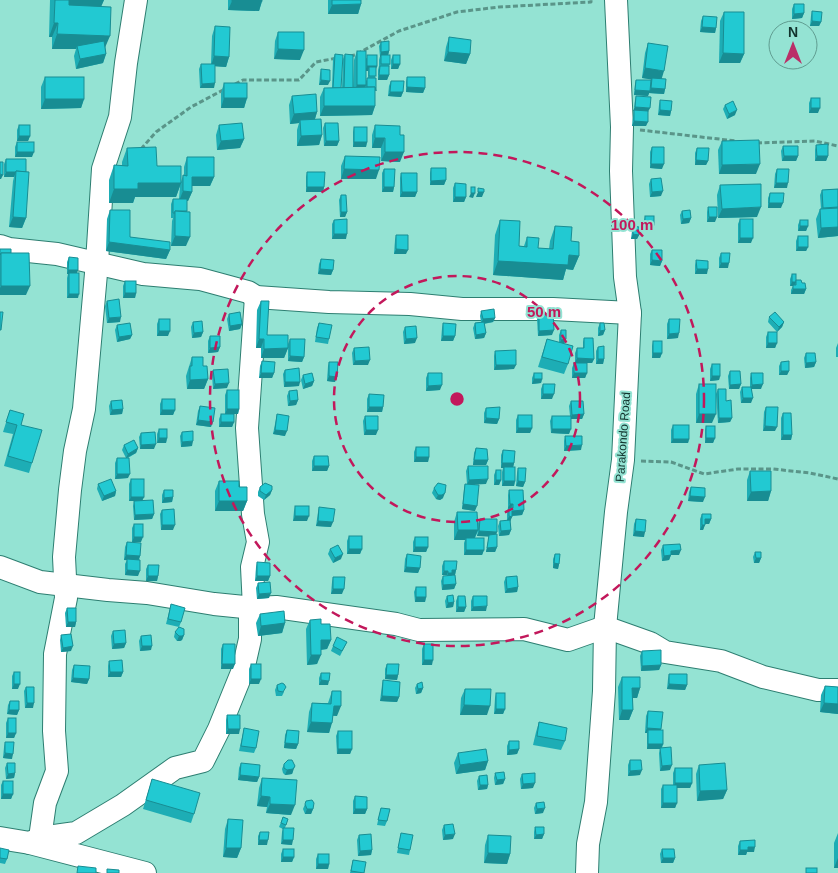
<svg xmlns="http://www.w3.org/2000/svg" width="838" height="873" viewBox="0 0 838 873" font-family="Helvetica,sans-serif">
<rect width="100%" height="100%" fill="#94e3d3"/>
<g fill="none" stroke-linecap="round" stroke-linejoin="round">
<!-- minor casing -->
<g stroke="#2d7e71" stroke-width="24">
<g id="minor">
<path d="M 0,246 L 9,249 L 57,254 L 143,274 L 200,279 L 248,292 L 256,297 L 329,302 L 410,304 L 462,309 L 553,309 L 630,313"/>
<path d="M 0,567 L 40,582 L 108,590 L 147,593 L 214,604 L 254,608 L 252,567 L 258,542 L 253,514 L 247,428 L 256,297"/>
<path d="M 0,838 L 30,843 L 145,873"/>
<path d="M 40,838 L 76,833 L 123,805 L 175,768 L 203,761 L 219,729 L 243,670 L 250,639 L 250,613 L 254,608 L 276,607 L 396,624 L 419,630 L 524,629 L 568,640 L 605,627 L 650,643 L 665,652 L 721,661 L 763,677 L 818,690 L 838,690"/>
<path d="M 30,843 L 40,838 L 45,803 L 57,771 L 54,731 L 55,654 L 66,598 L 64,557 L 70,490 L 75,451 L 84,409 L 97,262 L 103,169 L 120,117 L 126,63 L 136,0"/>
<path d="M 587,873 L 588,844 L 596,802 L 604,691 L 605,627 L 616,512 L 623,460 L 630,313 L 625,277 L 621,171 L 622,127 L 616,0"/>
</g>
</g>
<!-- path -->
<g stroke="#5a9589" stroke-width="3" stroke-dasharray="5 2.5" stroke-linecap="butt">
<path d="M 350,56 L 355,55 L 399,31 L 457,12 L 499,7 L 591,2 L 591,0"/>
<path d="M 235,84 L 243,80 L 299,80 L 316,62 L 337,58"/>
<path d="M 640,130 L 736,141"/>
<path d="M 757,143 L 815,141 L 838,146"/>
<path d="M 141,149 L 156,132 L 191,107 L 225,89"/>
<path d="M 641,461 L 671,462 L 704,474 L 738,469 L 773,469 L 810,473 L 838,479"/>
</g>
<!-- minor -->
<use href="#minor" stroke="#fff" stroke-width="22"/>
</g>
<!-- wall -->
<g fill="#1dadb5" fill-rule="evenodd">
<path d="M 50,0 L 104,0 L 101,6 L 106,54 L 103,63 L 76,69 L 74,56 L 76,49 L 52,49 L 52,37 L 49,37 Z"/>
<path d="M 228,0 L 262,0 L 262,1 L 259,11 L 228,10 Z"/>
<path d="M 328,0 L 361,0 L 361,4 L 358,14 L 328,14 Z"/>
<path d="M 794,4 L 804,13 L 802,18 L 792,19 L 792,9 Z"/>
<path d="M 812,11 L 821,22 L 819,26 L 810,26 L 811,16 Z"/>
<path d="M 724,12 L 744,54 L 740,63 L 719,63 L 720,21 Z"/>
<path d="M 703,16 L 716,28 L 715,33 L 700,32 L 701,21 Z"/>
<path d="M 215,26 L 229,57 L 226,67 L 215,66 L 214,88 L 200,88 L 199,69 L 201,64 L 211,64 L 212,36 Z"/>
<path d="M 278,32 L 300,60 L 274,59 L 275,41 Z"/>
<path d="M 449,37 L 470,54 L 466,64 L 444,61 L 446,47 Z"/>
<path d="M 381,42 L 389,51 L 388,55 L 390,64 L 389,67 L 389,75 L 387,80 L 378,80 L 378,70 L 379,66 L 379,60 L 380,56 L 380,57 L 379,46 Z"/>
<path d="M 648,43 L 665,89 L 664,94 L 649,93 L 649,92 L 648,96 L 634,95 L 635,84 L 636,80 L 650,82 L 651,79 L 642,78 L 645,53 Z"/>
<path d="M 357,51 L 377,66 L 376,69 L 375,78 L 375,106 L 372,115 L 320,116 L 320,97 L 324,88 L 332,88 L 333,59 L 335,54 L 341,88 L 342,88 L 343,59 L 345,54 L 353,88 L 354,60 ZM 366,71 L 368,71 L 368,78 L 366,81 Z"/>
<path d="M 393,55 L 400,64 L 398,69 L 391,69 L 391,60 Z"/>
<path d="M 321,69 L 328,85 L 319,85 L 320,74 Z"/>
<path d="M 45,77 L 84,99 L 81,108 L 41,109 L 41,87 Z"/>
<path d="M 407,77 L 425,88 L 423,93 L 406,92 L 406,82 Z"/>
<path d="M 391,81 L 403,92 L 401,97 L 388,96 L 389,86 Z"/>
<path d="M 224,83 L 247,98 L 244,108 L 221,108 L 221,93 Z"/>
<path d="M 292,96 L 317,112 L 315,119 L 322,135 L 319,145 L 297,146 L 297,130 L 299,123 L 290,124 L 289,105 Z"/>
<path d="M 636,96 L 648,112 L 646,126 L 632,126 L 635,100 Z"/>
<path d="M 811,98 L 818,113 L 809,113 L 809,103 Z"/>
<path d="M 660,100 L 671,111 L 670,116 L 658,115 L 659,105 Z"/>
<path d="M 725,105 L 735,115 L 727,119 L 723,109 Z"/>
<path d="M 325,123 L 339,141 L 337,146 L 324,146 L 323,128 Z"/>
<path d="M 19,125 L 30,136 L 28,141 L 17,141 L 17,130 Z"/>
<path d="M 219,125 L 244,139 L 240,148 L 217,150 L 216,135 Z"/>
<path d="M 375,125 L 400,162 L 381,161 L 381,148 L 372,148 L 372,135 Z"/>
<path d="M 354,127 L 367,142 L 366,147 L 353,147 L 353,132 Z"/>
<path d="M 722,141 L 756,174 L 719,174 L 718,150 Z"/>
<path d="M 17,142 L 32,157 L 15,157 L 15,147 Z"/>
<path d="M 816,145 L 828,156 L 826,161 L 815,161 L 815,150 Z"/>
<path d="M 783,146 L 798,156 L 796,161 L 782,161 L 781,151 Z"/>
<path d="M 652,147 L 662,169 L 650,168 L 650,152 Z"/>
<path d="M 127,148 L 157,166 L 181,182 L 183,175 L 184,175 L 184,167 L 187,157 L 214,177 L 210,186 L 192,186 L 192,192 L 188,201 L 187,201 L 186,246 L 171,246 L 172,221 L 173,218 L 171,218 L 171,204 L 173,199 L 179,199 L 180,186 L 176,197 L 135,197 L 133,203 L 109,203 L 109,180 L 114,165 L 122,166 L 122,162 Z"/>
<path d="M 697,148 L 708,161 L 706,165 L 695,165 L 695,153 Z"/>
<path d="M 345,156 L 376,179 L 341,179 L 341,166 Z"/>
<path d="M 6,159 L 26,172 L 26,218 L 22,228 L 9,227 L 13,181 L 14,177 L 4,177 L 4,164 Z"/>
<path d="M 431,168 L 446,180 L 444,185 L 430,185 L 430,173 Z"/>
<path d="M 384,169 L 394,187 L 393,192 L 382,192 L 382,173 Z"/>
<path d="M 777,169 L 787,188 L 774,188 L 775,174 Z"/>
<path d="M 307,172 L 324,187 L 323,192 L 306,192 L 306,177 Z"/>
<path d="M 401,173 L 417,192 L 415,197 L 400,197 L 400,178 Z"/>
<path d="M 651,179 L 661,196 L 650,197 L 649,184 Z"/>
<path d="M 455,183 L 466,197 L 464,202 L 453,202 L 453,188 Z"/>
<path d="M 720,185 L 757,217 L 718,218 L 717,195 Z"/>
<path d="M 838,189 L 838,236 L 818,238 L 816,219 L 820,209 L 821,209 L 820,195 L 822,190 Z"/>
<path d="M 770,193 L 781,208 L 768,208 L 768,198 Z"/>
<path d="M 341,195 L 347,212 L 345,217 L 340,217 L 339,200 Z"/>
<path d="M 708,207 L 715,222 L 707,222 L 707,212 Z"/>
<path d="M 110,210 L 130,237 L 170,250 L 166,259 L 106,251 L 107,219 Z"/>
<path d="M 682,211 L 691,218 L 689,223 L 681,224 L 680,215 Z"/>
<path d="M 645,216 L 654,225 L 652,229 L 644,229 L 644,220 Z"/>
<path d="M 740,219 L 751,243 L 738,243 L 738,224 Z"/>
<path d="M 334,220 L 346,239 L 332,239 L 332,224 Z"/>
<path d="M 500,220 L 519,246 L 524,246 L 527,237 L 538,248 L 549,249 L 550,241 L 555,226 L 571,241 L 579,256 L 573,270 L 566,269 L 563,280 L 493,275 L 495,235 Z"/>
<path d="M 800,220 L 808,226 L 806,231 L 798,231 L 798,225 Z"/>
<path d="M 633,226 L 639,235 L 637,239 L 631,239 L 632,231 Z"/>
<path d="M 396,235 L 406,254 L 394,254 L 395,240 Z"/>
<path d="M 798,236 L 808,247 L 806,251 L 796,251 L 796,241 Z"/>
<path d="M 0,249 L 11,253 L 26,295 L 0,295 Z"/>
<path d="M 652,250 L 662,261 L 660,266 L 650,265 L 650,254 Z"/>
<path d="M 721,253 L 728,268 L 719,268 L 719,258 Z"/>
<path d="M 69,257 L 77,273 L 78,298 L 67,298 L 67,278 L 68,274 L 67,274 L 67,262 Z"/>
<path d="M 321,259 L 333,270 L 331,275 L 318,274 L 319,264 Z"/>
<path d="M 696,260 L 707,274 L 695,274 L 695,265 Z"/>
<path d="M 792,274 L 796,280 L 802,283 L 806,289 L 804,294 L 791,294 L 791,290 L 793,286 L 790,286 L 790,279 Z"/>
<path d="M 125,281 L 136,293 L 135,298 L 123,298 L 123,286 Z"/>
<path d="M 107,301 L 120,322 L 107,323 L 105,306 Z"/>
<path d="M 261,301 L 267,335 L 288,348 L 284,358 L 261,358 L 261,348 L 256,348 L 257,310 Z"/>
<path d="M 481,311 L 495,318 L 493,322 L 484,324 L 486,333 L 484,338 L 475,339 L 473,328 L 475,323 L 481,322 L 480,316 Z"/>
<path d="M 229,314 L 242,324 L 240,329 L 229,331 L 227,319 Z"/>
<path d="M 539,314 L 552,335 L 538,336 L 537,319 Z"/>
<path d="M 769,317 L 784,322 L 782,327 L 777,332 L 777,343 L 775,348 L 766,348 L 766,337 L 768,332 L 777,332 L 768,322 Z"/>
<path d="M 159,319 L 168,336 L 157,336 L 157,324 Z"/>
<path d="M 669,319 L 678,338 L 667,339 L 667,324 Z"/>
<path d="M 193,322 L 203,332 L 201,337 L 192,338 L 191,327 Z"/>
<path d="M 319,323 L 329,339 L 328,344 L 315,342 L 317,328 Z"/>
<path d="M 443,323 L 455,336 L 453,341 L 441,341 L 442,328 Z"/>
<path d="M 600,323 L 605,330 L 603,335 L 598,336 L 598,328 Z"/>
<path d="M 117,325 L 132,335 L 130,339 L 117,342 L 115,330 Z"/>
<path d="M 405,327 L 415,343 L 404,344 L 403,332 Z"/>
<path d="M 561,330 L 566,339 L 564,344 L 568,364 L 564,374 L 538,367 L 547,339 L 559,343 L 559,335 Z"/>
<path d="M 210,336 L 220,347 L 218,352 L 208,353 L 208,341 Z"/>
<path d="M 584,338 L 594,359 L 592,363 L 587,363 L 587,373 L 585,378 L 572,378 L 572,368 L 574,363 L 575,363 L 575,353 L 577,348 L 583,348 L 583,342 Z"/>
<path d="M 290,339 L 304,357 L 302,362 L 288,361 L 288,344 Z"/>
<path d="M 653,341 L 662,353 L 660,358 L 652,358 L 652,346 Z"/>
<path d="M 838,343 L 838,357 L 836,357 L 836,348 Z"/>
<path d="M 598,347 L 604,359 L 603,364 L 596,364 L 596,351 Z"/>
<path d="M 354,348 L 368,365 L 353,365 L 352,353 Z"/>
<path d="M 495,351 L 514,369 L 494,370 L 494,356 Z"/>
<path d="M 806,353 L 816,362 L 814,367 L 805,368 L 804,358 Z"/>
<path d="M 192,357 L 203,366 L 208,379 L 204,389 L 187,389 L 186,376 Z"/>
<path d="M 262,361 L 274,373 L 272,378 L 259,378 L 260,366 Z"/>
<path d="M 329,362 L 335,382 L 327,381 L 328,366 Z"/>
<path d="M 781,362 L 789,371 L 787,375 L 779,375 L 779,366 Z"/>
<path d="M 712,364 L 720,376 L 719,380 L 710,381 L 710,369 Z"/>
<path d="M 213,370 L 227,388 L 213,389 L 212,375 Z"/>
<path d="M 285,370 L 299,386 L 284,387 L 283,374 Z"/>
<path d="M 730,371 L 741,384 L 739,389 L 729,389 L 728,376 Z"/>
<path d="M 428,373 L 440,390 L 426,391 L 426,378 Z"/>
<path d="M 534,373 L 542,379 L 541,383 L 532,384 L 532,378 Z"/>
<path d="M 751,373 L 761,389 L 752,389 L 751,403 L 741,403 L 740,392 L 742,387 L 750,387 L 750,378 Z"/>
<path d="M 303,375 L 314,381 L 312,386 L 303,389 L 301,380 Z"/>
<path d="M 543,384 L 552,399 L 541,399 L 541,389 Z"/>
<path d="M 699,384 L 712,423 L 696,423 L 696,394 Z"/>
<path d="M 718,389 L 726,401 L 732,418 L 730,422 L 718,423 L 716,394 Z"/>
<path d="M 227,390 L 239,409 L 238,414 L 234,414 L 234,422 L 232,427 L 219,427 L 219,419 L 221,414 L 225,414 L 225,395 Z"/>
<path d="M 289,391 L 298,400 L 296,405 L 288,406 L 287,396 Z"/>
<path d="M 369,394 L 383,407 L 382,412 L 367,412 L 367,399 Z"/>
<path d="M 162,399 L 175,410 L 173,415 L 160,415 L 160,404 Z"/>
<path d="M 111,401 L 123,409 L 122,414 L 110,415 L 109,406 Z"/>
<path d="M 571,401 L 584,414 L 582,419 L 571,419 L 569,434 L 551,433 L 550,421 L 552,416 L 570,416 L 569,406 Z"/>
<path d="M 200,406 L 211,427 L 196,425 L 198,411 Z"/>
<path d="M 766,407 L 775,431 L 763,431 L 764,412 Z"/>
<path d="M 486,408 L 499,419 L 497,424 L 484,423 L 484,413 Z"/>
<path d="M 10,410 L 21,425 L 32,463 L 29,473 L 4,466 L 13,434 L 3,432 Z"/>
<path d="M 783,413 L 792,435 L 791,440 L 781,440 L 781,418 Z"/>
<path d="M 277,414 L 285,436 L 273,434 Z"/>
<path d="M 518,415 L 532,428 L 530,433 L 516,433 L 516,420 Z"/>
<path d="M 365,416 L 376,435 L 364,435 L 363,421 Z"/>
<path d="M 673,425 L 689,439 L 688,443 L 671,443 L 671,430 Z"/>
<path d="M 706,426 L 715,438 L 713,443 L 705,443 L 705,430 Z"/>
<path d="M 159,429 L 167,438 L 166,443 L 157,443 L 157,434 Z"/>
<path d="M 182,432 L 192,446 L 181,447 L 180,436 Z"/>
<path d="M 141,433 L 154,449 L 140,449 L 139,437 Z"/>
<path d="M 565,436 L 581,450 L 564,451 L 564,441 Z"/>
<path d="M 124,445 L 138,448 L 136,453 L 128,458 L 128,478 L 115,479 L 115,463 L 117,458 L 126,458 L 122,450 Z"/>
<path d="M 416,447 L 429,457 L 428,462 L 414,462 L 414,452 Z"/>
<path d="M 476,448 L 488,460 L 486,465 L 473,465 L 474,453 Z"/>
<path d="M 503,450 L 514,463 L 513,467 L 515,481 L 514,486 L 502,486 L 502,472 L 503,468 L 501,468 L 501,455 Z"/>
<path d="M 314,456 L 329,466 L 327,471 L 312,471 L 312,461 Z"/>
<path d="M 468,466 L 486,484 L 475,484 L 475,511 L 462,509 L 464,489 L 465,484 L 467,484 L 466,471 Z"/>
<path d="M 518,468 L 525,482 L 523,487 L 516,486 L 517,473 Z"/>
<path d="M 496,470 L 501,480 L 499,485 L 494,485 L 494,475 Z"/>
<path d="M 750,471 L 771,491 L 768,501 L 747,501 L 747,480 Z"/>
<path d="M 131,479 L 144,497 L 142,501 L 154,514 L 152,519 L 134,520 L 133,506 L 134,501 L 129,501 L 129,484 Z"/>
<path d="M 219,481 L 239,487 L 247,501 L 243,511 L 215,511 L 215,491 Z"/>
<path d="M 98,484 L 116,491 L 115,496 L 102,501 L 97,489 Z"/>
<path d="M 260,487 L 272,490 L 270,495 L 264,500 L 258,496 L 258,492 Z"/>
<path d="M 691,487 L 703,502 L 688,501 L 689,492 Z"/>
<path d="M 434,488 L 443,498 L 440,500 L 436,499 L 432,493 Z"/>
<path d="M 164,490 L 173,497 L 172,502 L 162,503 L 162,495 Z"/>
<path d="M 509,490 L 524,510 L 522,515 L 512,516 L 510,521 L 511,530 L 509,535 L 499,536 L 498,526 L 500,521 L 507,521 L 507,513 L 508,508 L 508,495 Z"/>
<path d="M 295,506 L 307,521 L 293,521 L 294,511 Z"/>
<path d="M 319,507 L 331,527 L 316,526 L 318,512 Z"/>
<path d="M 162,510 L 173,530 L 161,530 L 160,514 Z"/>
<path d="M 457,512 L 478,523 L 480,519 L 496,535 L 497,547 L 495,552 L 486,552 L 489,536 L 477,536 L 478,531 L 475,538 L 484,550 L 482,555 L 464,555 L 464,543 L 465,540 L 454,540 L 454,522 Z"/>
<path d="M 702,514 L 711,519 L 709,524 L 705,524 L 703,530 L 700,530 L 700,519 Z"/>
<path d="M 636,519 L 644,537 L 633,536 L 634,524 Z"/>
<path d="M 134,524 L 141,542 L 132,542 L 132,528 Z"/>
<path d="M 349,536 L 362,549 L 360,554 L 347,554 L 347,541 Z"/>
<path d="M 415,537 L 428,547 L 426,552 L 413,552 L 413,542 Z"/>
<path d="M 127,542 L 140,556 L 139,560 L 138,576 L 125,575 L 125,564 L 127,560 L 124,560 L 125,547 Z"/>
<path d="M 663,545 L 679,555 L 671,555 L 669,560 L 662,561 L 661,550 Z"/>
<path d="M 330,549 L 341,559 L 333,563 L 328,554 Z"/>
<path d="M 755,552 L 761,558 L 759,563 L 754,563 L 753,557 Z"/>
<path d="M 407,554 L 420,568 L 418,573 L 404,572 L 405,559 Z"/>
<path d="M 555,554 L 559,564 L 558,569 L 553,568 L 553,559 Z"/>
<path d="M 444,561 L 456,570 L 455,575 L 452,575 L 451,576 L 456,584 L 454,589 L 442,590 L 441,581 L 443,576 L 447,576 L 447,575 L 442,575 L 442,566 Z"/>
<path d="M 257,562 L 270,576 L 268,581 L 255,581 L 256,567 Z"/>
<path d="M 148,565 L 158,576 L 157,581 L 146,581 L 146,569 Z"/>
<path d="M 333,577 L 342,594 L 331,594 L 332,582 Z"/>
<path d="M 506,577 L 518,587 L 517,592 L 505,593 L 504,582 Z"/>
<path d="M 258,583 L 269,598 L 257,599 L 256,588 Z"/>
<path d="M 416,587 L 426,597 L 425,602 L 415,602 L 414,592 Z"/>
<path d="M 447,596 L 454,602 L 453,607 L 446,608 L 445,601 Z"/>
<path d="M 458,596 L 466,607 L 464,612 L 456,612 L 456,601 Z"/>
<path d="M 473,596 L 486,611 L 471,611 L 471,601 Z"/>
<path d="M 171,604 L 181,622 L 179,627 L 166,624 Z"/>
<path d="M 67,608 L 76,622 L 75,627 L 66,627 L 65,613 Z"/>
<path d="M 260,614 L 285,623 L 282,633 L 258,636 L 256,623 Z"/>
<path d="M 310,620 L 331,640 L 327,649 L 321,650 L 317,664 L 307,665 L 306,629 Z"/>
<path d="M 113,631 L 126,643 L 124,648 L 112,649 L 111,636 Z"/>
<path d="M 175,632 L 184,635 L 182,640 L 180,641 L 177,641 L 174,637 Z"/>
<path d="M 61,635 L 71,651 L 61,652 L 60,640 Z"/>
<path d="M 141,636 L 151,650 L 140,651 L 139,641 Z"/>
<path d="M 347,642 L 340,656 L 331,651 L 333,646 Z"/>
<path d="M 223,644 L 233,669 L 221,669 L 221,649 Z"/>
<path d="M 424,644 L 432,665 L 422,665 L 422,649 Z"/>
<path d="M 642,651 L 661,665 L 659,670 L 641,671 L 640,656 Z"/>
<path d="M 109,661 L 123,672 L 121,677 L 108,677 L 108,666 Z"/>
<path d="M 251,664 L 259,684 L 249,684 L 249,669 Z"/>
<path d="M 387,664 L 398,675 L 397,680 L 385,679 L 385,669 Z"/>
<path d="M 74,665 L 89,679 L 87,684 L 71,682 L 72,670 Z"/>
<path d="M 14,672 L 18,689 L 12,689 L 12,676 Z"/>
<path d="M 321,673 L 328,685 L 319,685 L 319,678 Z"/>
<path d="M 669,674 L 687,685 L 685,690 L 667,689 L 668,679 Z"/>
<path d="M 622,677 L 640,688 L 637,698 L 632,698 L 633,710 L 629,720 L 619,720 L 618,687 Z"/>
<path d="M 383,680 L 399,697 L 397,702 L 380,701 L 382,685 Z"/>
<path d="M 417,684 L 423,688 L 421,693 L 416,694 L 415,688 Z"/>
<path d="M 277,685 L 284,692 L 282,696 L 276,696 L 275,690 Z"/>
<path d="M 825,686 L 838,687 L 838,714 L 820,712 L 821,695 Z"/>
<path d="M 26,687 L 33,708 L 25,708 L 24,691 Z"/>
<path d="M 465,689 L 487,715 L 460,715 L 461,698 Z"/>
<path d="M 332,691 L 337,716 L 333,716 L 329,733 L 307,732 L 309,712 L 312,703 L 328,703 Z"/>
<path d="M 496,693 L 505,709 L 503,714 L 494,714 L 495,698 Z"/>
<path d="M 10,701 L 19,710 L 17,715 L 7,714 L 8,705 Z"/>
<path d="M 648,711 L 661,729 L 663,744 L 662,748 L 670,770 L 660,771 L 659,753 L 660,749 L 647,749 L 647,733 L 645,733 L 646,716 Z"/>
<path d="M 227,715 L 239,734 L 226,734 L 226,720 Z"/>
<path d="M 8,718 L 16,733 L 14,738 L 6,738 L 6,723 Z"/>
<path d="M 539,722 L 565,741 L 561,750 L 533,745 L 536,732 Z"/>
<path d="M 244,728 L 256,748 L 254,753 L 239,751 L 243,733 Z"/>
<path d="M 287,730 L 298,744 L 296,749 L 284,748 L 285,735 Z"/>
<path d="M 338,731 L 352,749 L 350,754 L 337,754 L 336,736 Z"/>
<path d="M 509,741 L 519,749 L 517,754 L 507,755 L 507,746 Z"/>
<path d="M 5,742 L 12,759 L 3,758 L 4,747 Z"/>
<path d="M 458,753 L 488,761 L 485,770 L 456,774 L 454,763 Z"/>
<path d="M 630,760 L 640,775 L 628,776 L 628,765 Z"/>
<path d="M 7,763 L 15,773 L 14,778 L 6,779 L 5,768 Z"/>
<path d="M 241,763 L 259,777 L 257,782 L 238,780 L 239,768 Z"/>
<path d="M 284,764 L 293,771 L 292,774 L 285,775 L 283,773 L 282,769 Z"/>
<path d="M 699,765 L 727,790 L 723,799 L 697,801 L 696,774 Z"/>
<path d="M 675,768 L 692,783 L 690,788 L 677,788 L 677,803 L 675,808 L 661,808 L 661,789 L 663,785 L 673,785 L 673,773 Z"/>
<path d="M 495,773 L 505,779 L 503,784 L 495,785 L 494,778 Z"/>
<path d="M 522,774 L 533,788 L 521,789 L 520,779 Z"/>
<path d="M 479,776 L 488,785 L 487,789 L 478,790 L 477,781 Z"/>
<path d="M 262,778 L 291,815 L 266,813 L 267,807 L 257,806 L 259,788 Z"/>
<path d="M 152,779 L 194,814 L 191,823 L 143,809 Z"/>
<path d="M 3,781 L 13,794 L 11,799 L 1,799 L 1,785 Z"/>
<path d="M 355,796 L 367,809 L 365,814 L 353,814 L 353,801 Z"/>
<path d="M 536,803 L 543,813 L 535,814 L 534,808 Z"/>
<path d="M 305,804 L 313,809 L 311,814 L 305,814 L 303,809 Z"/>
<path d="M 381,808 L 387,821 L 385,826 L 377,825 Z"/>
<path d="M 283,817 L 288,819 L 285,828 L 292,845 L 281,844 L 282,832 L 283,829 L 279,827 Z"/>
<path d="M 228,819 L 241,848 L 237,858 L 223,857 L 225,829 Z"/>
<path d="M 444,825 L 453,839 L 443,840 L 442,830 Z"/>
<path d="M 535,827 L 544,834 L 542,839 L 534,839 L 534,832 Z"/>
<path d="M 260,832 L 267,845 L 258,845 L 258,836 Z"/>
<path d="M 401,833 L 410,850 L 409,855 L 397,853 Z"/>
<path d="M 838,833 L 838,868 L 834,868 L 834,843 Z"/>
<path d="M 359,835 L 372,850 L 371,855 L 358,856 L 357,840 Z"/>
<path d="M 488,835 L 510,854 L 507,864 L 484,863 L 485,845 Z"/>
<path d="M 740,841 L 754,852 L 747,852 L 746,855 L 738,855 L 738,846 Z"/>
<path d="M 0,848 L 7,859 L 5,864 L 0,863 Z"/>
<path d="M 283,849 L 294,857 L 292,862 L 281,862 L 281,854 Z"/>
<path d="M 662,849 L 675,858 L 673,863 L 661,863 L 660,854 Z"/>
<path d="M 318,854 L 329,864 L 328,869 L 316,869 L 316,859 Z"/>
<path d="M 353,860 L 364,873 L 350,873 Z"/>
</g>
<!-- shaded-wall -->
<g fill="#188d93">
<path d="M 69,0 L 104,0 L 98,14 L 64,13 Z"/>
<path d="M 232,1 L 262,1 L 259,11 L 228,10 Z"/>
<path d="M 361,4 L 358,14 L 328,14 L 332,5 Z"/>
<path d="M 804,13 L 802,18 L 792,19 L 794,14 Z"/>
<path d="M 812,21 L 821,22 L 819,26 L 810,26 Z"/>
<path d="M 54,23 L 58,23 L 52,37 L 49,37 Z"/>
<path d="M 702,27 L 716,28 L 715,33 L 700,32 Z"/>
<path d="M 57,34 L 110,36 L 104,50 L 77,46 L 76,49 L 52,49 Z"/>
<path d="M 278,49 L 304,50 L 300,60 L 274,59 Z"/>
<path d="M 389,51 L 388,56 L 380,57 L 381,52 Z"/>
<path d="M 448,52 L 470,54 L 466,64 L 444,61 Z"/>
<path d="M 723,53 L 744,54 L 740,63 L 719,63 Z"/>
<path d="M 106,54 L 103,63 L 76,69 L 80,59 Z"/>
<path d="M 214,56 L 229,57 L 226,67 L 211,66 Z"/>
<path d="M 393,64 L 400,64 L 398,69 L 391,69 Z"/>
<path d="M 367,66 L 377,66 L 375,71 L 369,67 L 368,71 L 365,71 Z"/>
<path d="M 645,68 L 664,71 L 661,81 L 642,78 Z"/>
<path d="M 379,75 L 389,75 L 387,80 L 378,80 Z"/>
<path d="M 321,80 L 330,81 L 328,85 L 319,85 Z"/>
<path d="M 215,83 L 214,88 L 200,88 L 202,84 Z"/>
<path d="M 357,85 L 366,85 L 362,94 L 353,94 Z"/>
<path d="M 407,87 L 425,88 L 423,93 L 406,92 Z"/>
<path d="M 651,88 L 665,89 L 664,94 L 649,93 Z"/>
<path d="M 635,90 L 650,91 L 648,96 L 634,95 Z"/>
<path d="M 390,92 L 403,92 L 401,97 L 388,96 Z"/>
<path d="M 224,98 L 247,98 L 244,108 L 221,108 Z"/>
<path d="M 45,99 L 84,99 L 81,108 L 41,109 Z"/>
<path d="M 324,106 L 375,106 L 372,115 L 320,116 Z"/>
<path d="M 635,107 L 650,108 L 648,112 L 633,111 Z"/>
<path d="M 811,108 L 820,108 L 818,113 L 809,113 Z"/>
<path d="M 660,110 L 671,111 L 670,116 L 658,115 Z"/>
<path d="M 737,110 L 735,115 L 727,119 L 729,114 Z"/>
<path d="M 317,112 L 314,122 L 300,120 L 299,123 L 290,124 L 294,114 Z"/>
<path d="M 634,121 L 648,122 L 646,126 L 632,126 Z"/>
<path d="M 322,135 L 319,145 L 297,146 L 301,136 Z"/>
<path d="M 19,136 L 30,136 L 28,141 L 17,141 Z"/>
<path d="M 375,138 L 385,138 L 381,148 L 372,148 Z"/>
<path d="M 244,139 L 240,148 L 217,150 L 221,141 Z"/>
<path d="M 326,141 L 339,141 L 337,146 L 324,146 Z"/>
<path d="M 354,142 L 367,142 L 366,147 L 353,147 Z"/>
<path d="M 17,152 L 34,152 L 32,157 L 15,157 Z"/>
<path d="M 385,152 L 404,152 L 400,162 L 381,161 Z"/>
<path d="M 784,156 L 798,156 L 796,161 L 782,161 Z"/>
<path d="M 817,156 L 828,156 L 826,161 L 815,161 Z"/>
<path d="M 696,160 L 708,161 L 706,165 L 695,165 Z"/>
<path d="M 651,164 L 664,164 L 662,169 L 650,168 Z"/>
<path d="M 760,164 L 756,174 L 719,174 L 722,165 Z"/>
<path d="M 344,169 L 379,170 L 376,179 L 341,179 Z"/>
<path d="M 6,172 L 16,172 L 14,177 L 4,177 Z"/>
<path d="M 0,174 L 3,175 L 1,179 L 0,179 Z"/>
<path d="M 192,177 L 214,177 L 210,186 L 189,186 Z"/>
<path d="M 446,180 L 444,185 L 430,185 L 431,181 Z"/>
<path d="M 138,183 L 181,183 L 176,197 L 135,197 L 133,203 L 109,203 L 114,189 Z"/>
<path d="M 776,183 L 788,183 L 787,188 L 774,188 Z"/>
<path d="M 307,187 L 324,187 L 323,192 L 306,192 Z"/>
<path d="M 384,187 L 394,187 L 393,192 L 382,192 Z"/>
<path d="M 183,191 L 192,192 L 188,201 L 179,201 Z"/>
<path d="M 663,191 L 661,196 L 650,197 L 652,192 Z"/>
<path d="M 402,192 L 417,192 L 415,197 L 400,197 Z"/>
<path d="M 478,192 L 484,192 L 482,197 L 476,197 Z"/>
<path d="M 471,193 L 475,193 L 473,198 L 469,197 Z"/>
<path d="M 455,197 L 466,197 L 464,202 L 453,202 Z"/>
<path d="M 769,203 L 783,203 L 781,208 L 768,208 Z"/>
<path d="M 761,207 L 757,217 L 718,218 L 722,209 Z"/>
<path d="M 341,212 L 347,212 L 345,217 L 340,217 Z"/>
<path d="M 13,217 L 26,218 L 22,228 L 9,227 Z"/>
<path d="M 709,217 L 717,217 L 715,222 L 707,222 Z"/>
<path d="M 691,218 L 689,223 L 681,224 L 683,219 Z"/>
<path d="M 645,225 L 654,225 L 652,229 L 644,229 Z"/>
<path d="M 800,226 L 808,226 L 806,231 L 798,231 Z"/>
<path d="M 838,227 L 838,236 L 818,238 L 821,228 Z"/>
<path d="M 334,234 L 347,234 L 346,239 L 332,239 Z"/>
<path d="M 633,234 L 639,235 L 637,239 L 631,239 Z"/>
<path d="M 175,236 L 190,237 L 186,246 L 171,246 Z"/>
<path d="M 740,238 L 753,238 L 751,243 L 738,243 Z"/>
<path d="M 109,242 L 170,250 L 166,259 L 106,251 Z"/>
<path d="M 798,247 L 808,247 L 806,251 L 796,251 Z"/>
<path d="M 396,249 L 408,250 L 406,254 L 394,254 Z"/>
<path d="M 569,255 L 579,256 L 573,270 L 566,269 L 563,280 L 493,275 L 498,261 Z"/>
<path d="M 652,260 L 662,261 L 660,266 L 650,265 Z"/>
<path d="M 721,263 L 729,263 L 728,268 L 719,268 Z"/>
<path d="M 320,269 L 333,270 L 331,275 L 318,274 Z"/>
<path d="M 697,269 L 708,269 L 707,274 L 695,274 Z"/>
<path d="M 68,270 L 78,270 L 76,275 L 67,274 Z"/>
<path d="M 792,282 L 796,282 L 794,286 L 790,286 Z"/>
<path d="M 1,286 L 30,286 L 26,295 L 0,295 L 0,288 Z"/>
<path d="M 793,289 L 806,289 L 804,294 L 791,294 Z"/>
<path d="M 125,293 L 136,293 L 135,298 L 123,298 Z"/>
<path d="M 69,294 L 79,294 L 78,298 L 67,298 Z"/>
<path d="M 121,317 L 120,322 L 107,323 L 109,318 Z"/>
<path d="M 495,318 L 493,322 L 481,324 L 483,319 Z"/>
<path d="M 784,322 L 782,327 L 777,332 L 779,327 Z"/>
<path d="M 242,324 L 240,329 L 229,331 L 230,326 Z"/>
<path d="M 554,330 L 552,335 L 538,336 L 539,331 Z"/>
<path d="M 605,330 L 603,335 L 598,336 L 600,331 Z"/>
<path d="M 159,331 L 170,331 L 168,336 L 157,336 Z"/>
<path d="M 203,332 L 201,337 L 192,338 L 194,333 Z"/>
<path d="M 486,333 L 484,338 L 475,339 L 476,335 Z"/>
<path d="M 679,333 L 678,338 L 667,339 L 669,334 Z"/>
<path d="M 132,335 L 130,339 L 117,342 L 119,337 Z"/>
<path d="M 443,336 L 455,336 L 453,341 L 441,341 Z"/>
<path d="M 417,338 L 415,343 L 404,344 L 406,339 Z"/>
<path d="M 259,339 L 264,339 L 261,348 L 256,348 Z"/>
<path d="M 566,339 L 564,344 L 559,345 L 561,340 Z"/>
<path d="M 768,343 L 777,343 L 775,348 L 766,348 Z"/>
<path d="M 220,347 L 218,352 L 208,353 L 210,348 Z"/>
<path d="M 288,348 L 284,358 L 261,358 L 264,349 Z"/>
<path d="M 653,353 L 662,353 L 660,358 L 652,358 Z"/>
<path d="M 290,356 L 304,357 L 302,362 L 288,361 Z"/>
<path d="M 577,358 L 594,359 L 592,363 L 575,363 Z"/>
<path d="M 598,359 L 604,359 L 603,364 L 596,364 Z"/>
<path d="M 370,360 L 368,365 L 353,365 L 355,361 Z"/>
<path d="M 816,362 L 814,367 L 805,368 L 806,363 Z"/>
<path d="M 496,365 L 516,365 L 514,369 L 494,370 Z"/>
<path d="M 781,371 L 789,371 L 787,375 L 779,375 Z"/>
<path d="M 261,373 L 274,373 L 272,378 L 259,378 Z"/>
<path d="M 574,373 L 587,373 L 585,378 L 572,378 Z"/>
<path d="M 329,376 L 337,377 L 335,382 L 327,381 Z"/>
<path d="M 712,376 L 720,376 L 719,380 L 710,381 Z"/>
<path d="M 208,379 L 204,389 L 187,389 L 190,380 Z"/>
<path d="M 534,379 L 542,379 L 541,383 L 532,384 Z"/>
<path d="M 314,381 L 312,386 L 303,389 L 305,384 Z"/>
<path d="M 285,382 L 300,382 L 299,386 L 284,387 Z"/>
<path d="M 229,383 L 227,388 L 213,389 L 215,384 Z"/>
<path d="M 741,384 L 739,389 L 729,389 L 730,385 Z"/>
<path d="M 763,384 L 761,389 L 750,389 L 752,385 Z"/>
<path d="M 442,385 L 440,390 L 426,391 L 428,386 Z"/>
<path d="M 543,394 L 554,394 L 552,399 L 541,399 Z"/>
<path d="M 743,398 L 753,398 L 751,403 L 741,403 Z"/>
<path d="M 298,400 L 296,405 L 288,406 L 290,401 Z"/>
<path d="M 369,407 L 383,407 L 382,412 L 367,412 Z"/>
<path d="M 123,409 L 122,414 L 110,415 L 112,410 Z"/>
<path d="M 227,409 L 239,409 L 238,414 L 225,414 Z"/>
<path d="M 162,410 L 175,410 L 173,415 L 160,415 Z"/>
<path d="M 584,414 L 582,419 L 570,419 L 572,415 Z"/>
<path d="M 699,414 L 716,414 L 712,423 L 696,423 Z"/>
<path d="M 486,418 L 499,419 L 497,424 L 484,423 Z"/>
<path d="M 719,418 L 732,418 L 730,422 L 718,423 Z"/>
<path d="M 198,420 L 213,422 L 211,427 L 196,425 Z"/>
<path d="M 221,422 L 234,422 L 232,427 L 219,427 Z"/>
<path d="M 765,426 L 777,427 L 775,431 L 763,431 Z"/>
<path d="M 518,428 L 532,428 L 530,433 L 516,433 Z"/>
<path d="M 552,429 L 571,429 L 569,434 L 551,433 Z"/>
<path d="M 275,430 L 287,431 L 285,436 L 273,434 Z"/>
<path d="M 366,430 L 378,430 L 376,435 L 364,435 Z"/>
<path d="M 783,435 L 792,435 L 791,440 L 781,440 Z"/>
<path d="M 159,438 L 167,438 L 166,443 L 157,443 Z"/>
<path d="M 706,438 L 715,438 L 713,443 L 705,443 Z"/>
<path d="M 673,439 L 689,439 L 688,443 L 671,443 Z"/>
<path d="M 193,441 L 192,446 L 181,447 L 182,442 Z"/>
<path d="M 156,444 L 154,449 L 140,449 L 141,445 Z"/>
<path d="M 582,445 L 581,450 L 564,451 L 566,446 Z"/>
<path d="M 138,448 L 136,453 L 126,458 L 128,454 Z"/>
<path d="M 416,457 L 429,457 L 428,462 L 414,462 Z"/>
<path d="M 474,460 L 488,460 L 486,465 L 473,465 Z"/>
<path d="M 502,463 L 514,463 L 513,468 L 501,468 Z"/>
<path d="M 314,466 L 329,466 L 327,471 L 312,471 Z"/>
<path d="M 117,474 L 130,474 L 128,478 L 115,479 Z"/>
<path d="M 488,479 L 486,484 L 467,485 L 469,480 Z"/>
<path d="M 496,480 L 501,480 L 499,485 L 494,485 Z"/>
<path d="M 504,481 L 515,481 L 514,486 L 502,486 Z"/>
<path d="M 518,481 L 525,482 L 523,487 L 516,486 Z"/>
<path d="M 272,490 L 270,495 L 264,500 L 266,495 Z"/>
<path d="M 116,491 L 115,496 L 102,501 L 104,496 Z"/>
<path d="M 771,491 L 768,501 L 747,501 L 751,492 Z"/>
<path d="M 445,493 L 443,498 L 440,500 L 436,499 L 438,495 Z"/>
<path d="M 690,496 L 705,497 L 703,502 L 688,501 Z"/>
<path d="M 131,497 L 144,497 L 142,501 L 129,501 Z"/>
<path d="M 173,497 L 172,502 L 162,503 L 164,498 Z"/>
<path d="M 219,501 L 247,501 L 243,511 L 215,511 Z"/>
<path d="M 463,504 L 477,506 L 475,511 L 462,509 Z"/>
<path d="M 510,504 L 513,504 L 511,508 L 508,508 Z"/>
<path d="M 524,510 L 522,515 L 510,516 L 512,511 Z"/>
<path d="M 154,514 L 152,519 L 134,520 L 135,515 Z"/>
<path d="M 295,516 L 309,516 L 307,521 L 293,521 Z"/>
<path d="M 509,516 L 512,517 L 510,522 L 507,521 Z"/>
<path d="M 705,519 L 711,519 L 709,524 L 703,524 Z"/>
<path d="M 318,521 L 333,522 L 331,527 L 316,526 Z"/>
<path d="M 162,525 L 175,525 L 173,530 L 161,530 Z"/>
<path d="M 702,525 L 705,525 L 703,530 L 700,530 Z"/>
<path d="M 458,530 L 478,530 L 474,539 L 466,538 L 465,540 L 454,540 Z"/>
<path d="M 511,530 L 509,535 L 499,536 L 501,531 Z"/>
<path d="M 479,531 L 497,532 L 495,537 L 477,536 Z"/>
<path d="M 635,531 L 645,532 L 644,537 L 633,536 Z"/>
<path d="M 134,537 L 143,537 L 141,542 L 132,542 Z"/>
<path d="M 415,547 L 428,547 L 426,552 L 413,552 Z"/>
<path d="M 497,547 L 495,552 L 486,552 L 487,548 Z"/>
<path d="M 349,549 L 362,549 L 360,554 L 347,554 Z"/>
<path d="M 466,550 L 484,550 L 482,555 L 464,555 Z"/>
<path d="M 681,550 L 679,555 L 671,555 L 669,560 L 662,561 L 664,556 L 671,551 Z"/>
<path d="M 343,554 L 341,559 L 333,563 L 335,558 Z"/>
<path d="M 126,555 L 140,556 L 138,561 L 124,560 Z"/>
<path d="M 756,558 L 761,558 L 759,563 L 754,563 Z"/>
<path d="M 554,563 L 559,564 L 558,569 L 553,568 Z"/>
<path d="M 406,567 L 420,568 L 418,573 L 404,572 Z"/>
<path d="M 127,570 L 140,571 L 138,576 L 125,575 Z"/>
<path d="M 452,570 L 456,570 L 455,575 L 452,575 L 450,578 L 447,578 L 448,573 Z"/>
<path d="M 444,571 L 448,571 L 447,575 L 442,575 Z"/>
<path d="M 148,576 L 158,576 L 157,581 L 146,581 Z"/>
<path d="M 257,576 L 270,576 L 268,581 L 255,581 Z"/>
<path d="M 456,584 L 454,589 L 442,590 L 443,585 Z"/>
<path d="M 518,587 L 517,592 L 505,593 L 507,589 Z"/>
<path d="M 333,589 L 344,589 L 342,594 L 331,594 Z"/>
<path d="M 271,593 L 269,598 L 257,599 L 259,594 Z"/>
<path d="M 416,597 L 426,597 L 425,602 L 415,602 Z"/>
<path d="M 454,602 L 453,607 L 446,608 L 448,603 Z"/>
<path d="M 487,606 L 486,611 L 471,611 L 473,607 Z"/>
<path d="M 458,607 L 466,607 L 464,612 L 456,612 Z"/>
<path d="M 68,622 L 76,622 L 75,627 L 66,627 Z"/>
<path d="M 285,623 L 282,633 L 258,636 L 261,626 Z"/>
<path d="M 184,635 L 182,640 L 180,641 L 177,641 L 179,636 Z"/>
<path d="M 321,640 L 331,640 L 327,649 L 317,650 Z"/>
<path d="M 126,643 L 124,648 L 112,649 L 114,644 Z"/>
<path d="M 73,646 L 71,651 L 61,652 L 63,648 Z"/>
<path d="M 142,646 L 152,646 L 151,650 L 140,651 Z"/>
<path d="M 311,655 L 321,655 L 317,664 L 307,665 Z"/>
<path d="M 424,660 L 433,660 L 432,665 L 422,665 Z"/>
<path d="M 222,664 L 235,664 L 233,669 L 221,669 Z"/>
<path d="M 661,665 L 659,670 L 641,671 L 642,666 Z"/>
<path d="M 110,672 L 123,672 L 121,677 L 108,677 Z"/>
<path d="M 386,675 L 398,675 L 397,680 L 385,679 Z"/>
<path d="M 73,678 L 89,679 L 87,684 L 71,682 Z"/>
<path d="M 251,679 L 261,679 L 259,684 L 249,684 Z"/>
<path d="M 321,680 L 329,681 L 328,685 L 319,685 Z"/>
<path d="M 14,684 L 20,684 L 18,689 L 12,689 Z"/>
<path d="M 669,684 L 687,685 L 685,690 L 667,689 Z"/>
<path d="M 423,688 L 421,693 L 416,694 L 418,689 Z"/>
<path d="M 632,688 L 640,688 L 637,698 L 629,698 Z"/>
<path d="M 382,696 L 399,697 L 397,702 L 380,701 Z"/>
<path d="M 27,703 L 34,703 L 33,708 L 25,708 Z"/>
<path d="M 824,703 L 838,704 L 838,714 L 820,712 Z"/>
<path d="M 464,705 L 490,706 L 487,715 L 460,715 Z"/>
<path d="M 334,706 L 341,706 L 337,716 L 330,715 Z"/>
<path d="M 496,709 L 505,709 L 503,714 L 494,714 Z"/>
<path d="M 9,710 L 19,710 L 17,715 L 7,714 Z"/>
<path d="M 622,710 L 633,710 L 629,720 L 619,720 Z"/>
<path d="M 311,722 L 332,723 L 329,733 L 307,732 Z"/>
<path d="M 647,728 L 661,729 L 660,734 L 648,730 L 647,733 L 645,733 Z"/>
<path d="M 228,729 L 240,729 L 239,734 L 226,734 Z"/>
<path d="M 8,733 L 16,733 L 14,738 L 6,738 Z"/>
<path d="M 285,743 L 298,744 L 296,749 L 284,748 Z"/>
<path d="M 648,744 L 663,744 L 661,749 L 647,749 Z"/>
<path d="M 338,749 L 352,749 L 350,754 L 337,754 Z"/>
<path d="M 519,749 L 517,754 L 507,755 L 509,750 Z"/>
<path d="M 5,753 L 13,754 L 12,759 L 3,758 Z"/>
<path d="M 488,761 L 485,770 L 456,774 L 460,765 Z"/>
<path d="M 672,765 L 670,770 L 660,771 L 662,766 Z"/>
<path d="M 295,766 L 292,774 L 285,775 L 287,770 Z"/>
<path d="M 642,770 L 640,775 L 628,776 L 630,771 Z"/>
<path d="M 15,773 L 14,778 L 6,779 L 8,774 Z"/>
<path d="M 240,775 L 259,777 L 257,782 L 238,780 Z"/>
<path d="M 505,779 L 503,784 L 495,785 L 497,780 Z"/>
<path d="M 535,783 L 533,788 L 521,789 L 523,784 Z"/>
<path d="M 675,783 L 692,783 L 690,788 L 673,788 Z"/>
<path d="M 480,785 L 488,785 L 487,789 L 478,790 Z"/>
<path d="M 727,790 L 723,799 L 697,801 L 700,791 Z"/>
<path d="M 3,794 L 13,794 L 11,799 L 1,799 Z"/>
<path d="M 261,796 L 270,797 L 267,807 L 257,806 Z"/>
<path d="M 663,803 L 677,803 L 675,808 L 661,808 Z"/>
<path d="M 270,804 L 295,805 L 291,815 L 266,813 Z"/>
<path d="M 545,808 L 543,813 L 535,814 L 537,809 Z"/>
<path d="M 307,809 L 313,809 L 311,814 L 305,814 Z"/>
<path d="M 355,809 L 367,809 L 365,814 L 353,814 Z"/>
<path d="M 455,834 L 453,839 L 443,840 L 445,835 Z"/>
<path d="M 544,834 L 542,839 L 534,839 L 536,835 Z"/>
<path d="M 259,840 L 268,840 L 267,845 L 258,845 Z"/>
<path d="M 283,840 L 293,840 L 292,845 L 281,844 Z"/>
<path d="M 748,847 L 755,847 L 754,852 L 747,852 L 746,855 L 738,855 L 740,850 Z"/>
<path d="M 226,848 L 241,848 L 237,858 L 223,857 Z"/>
<path d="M 372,850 L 371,855 L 358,856 L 360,851 Z"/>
<path d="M 488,853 L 510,854 L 507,864 L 484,863 Z"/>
<path d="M 283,857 L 294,857 L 292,862 L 281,862 Z"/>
<path d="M 663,858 L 675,858 L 673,863 L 661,863 Z"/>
<path d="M 838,858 L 838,868 L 834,868 Z"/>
<path d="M 318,864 L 329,864 L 328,869 L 316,869 Z"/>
</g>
<!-- building -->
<g fill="#22c9d2" stroke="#188d93">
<path d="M 55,0 L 69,0 L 69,5 L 111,7 L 110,36 L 57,34 L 58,23 L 54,23 Z"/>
<rect x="232" y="0" width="30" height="1"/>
<path d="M 332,0 L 361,0 L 361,4 L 332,5 Z"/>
<path d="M 794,4 L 804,4 L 804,13 L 794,14 Z"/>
<path d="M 812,11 L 822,12 L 821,22 L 812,21 Z"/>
<path d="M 724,12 L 744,12 L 744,54 L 723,53 Z"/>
<path d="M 703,16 L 717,17 L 716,28 L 702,27 Z"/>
<path d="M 215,26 L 230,27 L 229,57 L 214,56 Z"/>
<path d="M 278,32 L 304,32 L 304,50 L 278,49 Z"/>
<path d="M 808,36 L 810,36 L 809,46 L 808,46 Z"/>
<path d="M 449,37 L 471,40 L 470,54 L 448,52 Z"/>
<path d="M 104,41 L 106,54 L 80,59 L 77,46 Z"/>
<path d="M 389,41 L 389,51 L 381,52 L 381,42 Z"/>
<path d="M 648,43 L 668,46 L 664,71 L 645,68 Z"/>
<rect x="357" y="51" width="9" height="34"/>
<path d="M 335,54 L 343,55 L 341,88 L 333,88 Z"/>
<path d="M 345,54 L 353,55 L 353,88 L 344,88 Z"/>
<rect x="367" y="55" width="10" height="11"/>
<rect x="381" y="55" width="9" height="9"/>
<rect x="393" y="55" width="7" height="9"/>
<path d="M 201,64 L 215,64 L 215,83 L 202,84 Z"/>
<path d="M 380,66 L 389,66 L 389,75 L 379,75 Z"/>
<rect x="369" y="67" width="7" height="9"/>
<path d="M 321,69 L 330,70 L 330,81 L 321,80 Z"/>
<rect x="45" y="77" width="39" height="22"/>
<path d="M 407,77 L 425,77 L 425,88 L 407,87 Z"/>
<path d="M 367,78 L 376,78 L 376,91 L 375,87 L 367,87 Z"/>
<path d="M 652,78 L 666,79 L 665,89 L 651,88 Z"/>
<path d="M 636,80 L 651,80 L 650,91 L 635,90 Z"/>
<path d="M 391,81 L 404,81 L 403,92 L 390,92 Z"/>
<rect x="224" y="83" width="23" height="15"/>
<path d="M 375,87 L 375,106 L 324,106 L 324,88 Z"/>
<path d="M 316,94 L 317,112 L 294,114 L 292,96 Z"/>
<path d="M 636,96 L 651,97 L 650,108 L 635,107 Z"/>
<rect x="811" y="98" width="9" height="10"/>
<path d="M 660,100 L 672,101 L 671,111 L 660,110 Z"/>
<path d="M 733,101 L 737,110 L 729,114 L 725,105 Z"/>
<path d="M 634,110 L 648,111 L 648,122 L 634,121 Z"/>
<path d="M 321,119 L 322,135 L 301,136 L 300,120 Z"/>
<path d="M 242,123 L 244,139 L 221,141 L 219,125 Z"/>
<path d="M 325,123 L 338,123 L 339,141 L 326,141 Z"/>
<rect x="19" y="125" width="11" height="11"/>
<path d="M 375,125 L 400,126 L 400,135 L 404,135 L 404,152 L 385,152 L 385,138 L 375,138 Z"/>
<rect x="354" y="127" width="13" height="15"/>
<path d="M 759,140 L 760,164 L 722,165 L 722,141 Z"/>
<rect x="17" y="142" width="17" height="10"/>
<path d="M 828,144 L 828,156 L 817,156 L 816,145 Z"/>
<path d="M 783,146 L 798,146 L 798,156 L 784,156 Z"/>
<path d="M 156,147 L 157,166 L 181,166 L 181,183 L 138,183 L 138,189 L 114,189 L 114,165 L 128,166 L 127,148 Z"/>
<path d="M 652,147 L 664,147 L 664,164 L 651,164 Z"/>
<path d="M 697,148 L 709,148 L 708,161 L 696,160 Z"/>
<path d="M 345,156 L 380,157 L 379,170 L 344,169 Z"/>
<path d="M 187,157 L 214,157 L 214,177 L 192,177 L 192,192 L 183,191 L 183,175 L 187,176 Z"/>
<path d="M 6,159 L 26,159 L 26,172 L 16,171 L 16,172 L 6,172 Z"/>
<path d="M 0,162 L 3,162 L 3,175 L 0,174 Z"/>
<path d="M 431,168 L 446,168 L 446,180 L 431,181 Z"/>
<path d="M 384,169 L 395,169 L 394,187 L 384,187 Z"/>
<path d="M 777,169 L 789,169 L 788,183 L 776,183 Z"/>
<path d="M 16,171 L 29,172 L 26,218 L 13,217 Z"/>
<path d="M 307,172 L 325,172 L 324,187 L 307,187 Z"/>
<path d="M 401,173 L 417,173 L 417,192 L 402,192 Z"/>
<path d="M 661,178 L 663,191 L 652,192 L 651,179 Z"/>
<path d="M 455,183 L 466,184 L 466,197 L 455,197 Z"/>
<path d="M 761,184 L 761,207 L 722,209 L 720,185 Z"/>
<rect x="471" y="187" width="4" height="6"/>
<path d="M 478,188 L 484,189 L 484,192 L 478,192 Z"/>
<path d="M 838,189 L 838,207 L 823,208 L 822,190 Z"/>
<path d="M 770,193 L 784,193 L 783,203 L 769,203 Z"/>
<path d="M 341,195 L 346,195 L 347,212 L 341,212 Z"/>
<path d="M 173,199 L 187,199 L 187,211 L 175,211 L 175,213 L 173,213 Z"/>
<path d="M 708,207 L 717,207 L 717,217 L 709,217 Z"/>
<path d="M 838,208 L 838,227 L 821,228 L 820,209 Z"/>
<path d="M 110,210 L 130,210 L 130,237 L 170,242 L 170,250 L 109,242 Z"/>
<path d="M 690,210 L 691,218 L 683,219 L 682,211 Z"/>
<path d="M 175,211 L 190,212 L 190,237 L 175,236 Z"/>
<rect x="645" y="216" width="9" height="9"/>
<path d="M 347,219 L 347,234 L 334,234 L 334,220 Z"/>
<rect x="740" y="219" width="13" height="19"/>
<path d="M 500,220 L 520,221 L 519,246 L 527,247 L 527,237 L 539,238 L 538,248 L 553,249 L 555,226 L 572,227 L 571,241 L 579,242 L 579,256 L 569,255 L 568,265 L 498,261 Z"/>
<rect x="800" y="220" width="8" height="6"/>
<path d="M 633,226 L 639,227 L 639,235 L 633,234 Z"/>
<path d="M 396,235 L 408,235 L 408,250 L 396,249 Z"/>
<rect x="798" y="236" width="10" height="11"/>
<path d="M 0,249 L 11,249 L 11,253 L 1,253 L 0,255 Z"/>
<path d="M 652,250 L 662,250 L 662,261 L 652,260 Z"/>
<path d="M 1,253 L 29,253 L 30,286 L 1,286 Z"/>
<path d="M 721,253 L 730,253 L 729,263 L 721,263 Z"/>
<path d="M 69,257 L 78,258 L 78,270 L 68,270 Z"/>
<path d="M 321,259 L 334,260 L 333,270 L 320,269 Z"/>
<path d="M 696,260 L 708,261 L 708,269 L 697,269 Z"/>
<rect x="69" y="273" width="10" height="21"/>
<rect x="792" y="274" width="4" height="8"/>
<path d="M 796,280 L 801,280 L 802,283 L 805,283 L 806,289 L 793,289 L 793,285 L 796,285 Z"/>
<rect x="125" y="281" width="11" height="12"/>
<path d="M 119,299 L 121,317 L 109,318 L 107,301 Z"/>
<path d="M 261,301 L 269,301 L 267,335 L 288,335 L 288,348 L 264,349 L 264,339 L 259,339 Z"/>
<path d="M 494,309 L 495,318 L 483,319 L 481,311 Z"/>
<path d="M 0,312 L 3,312 L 1,330 L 0,330 Z"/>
<path d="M 240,312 L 242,324 L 230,326 L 229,314 Z"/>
<path d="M 775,312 L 784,322 L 779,327 L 769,317 Z"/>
<path d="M 553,313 L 554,330 L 539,331 L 539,314 Z"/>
<rect x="159" y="319" width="11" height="12"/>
<path d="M 669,319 L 680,319 L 679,333 L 669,334 Z"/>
<path d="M 202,321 L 203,332 L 194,333 L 193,322 Z"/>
<path d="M 484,322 L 486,333 L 476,335 L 475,323 Z"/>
<path d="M 130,323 L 132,335 L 119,337 L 117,325 Z"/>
<path d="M 319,323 L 332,325 L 329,339 L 316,337 Z"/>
<path d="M 443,323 L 456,324 L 455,336 L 443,336 Z"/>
<path d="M 600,323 L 604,323 L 605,330 L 600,331 Z"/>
<path d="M 416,326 L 417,338 L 406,339 L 405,327 Z"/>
<path d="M 561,330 L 566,330 L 566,339 L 561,340 Z"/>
<rect x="768" y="332" width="9" height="11"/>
<path d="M 210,336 L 220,336 L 220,347 L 210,348 Z"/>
<path d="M 584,338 L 593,338 L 594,359 L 577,358 L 577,348 L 584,348 Z"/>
<path d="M 290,339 L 305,339 L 304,357 L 290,356 Z"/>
<path d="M 547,339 L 573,346 L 568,364 L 542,357 Z"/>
<rect x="653" y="341" width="9" height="12"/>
<path d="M 604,346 L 604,359 L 598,359 L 598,347 Z"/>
<path d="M 369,347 L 370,360 L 355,361 L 354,348 Z"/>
<path d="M 516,350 L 516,365 L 496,365 L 495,351 Z"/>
<path d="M 806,353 L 815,353 L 816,362 L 806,363 Z"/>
<path d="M 192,357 L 203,357 L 203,366 L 207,366 L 208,379 L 190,380 L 190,366 L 192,366 Z"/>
<path d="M 262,361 L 275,362 L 274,373 L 261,373 Z"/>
<path d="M 789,361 L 789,371 L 781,371 L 781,362 Z"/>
<path d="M 329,362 L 338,362 L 337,377 L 329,376 Z"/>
<rect x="574" y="363" width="13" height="10"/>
<rect x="712" y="364" width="8" height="12"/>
<path d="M 299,368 L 300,382 L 285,382 L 285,370 Z"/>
<path d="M 228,369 L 229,383 L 215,384 L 213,370 Z"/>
<path d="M 730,371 L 740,371 L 741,384 L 730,385 Z"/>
<path d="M 312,373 L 314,381 L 305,384 L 303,375 Z"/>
<path d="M 428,373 L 442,373 L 442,385 L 428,386 Z"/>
<rect x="534" y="373" width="8" height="6"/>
<path d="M 751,373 L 763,373 L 763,384 L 752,385 Z"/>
<path d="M 543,384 L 555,384 L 554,394 L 543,394 Z"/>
<rect x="699" y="384" width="17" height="30"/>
<path d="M 742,387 L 751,387 L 753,398 L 743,398 Z"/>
<path d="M 718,389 L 726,389 L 726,401 L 731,400 L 732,418 L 719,418 Z"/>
<rect x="227" y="390" width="12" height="19"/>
<path d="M 297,390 L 298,400 L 290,401 L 289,391 Z"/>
<path d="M 369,394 L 384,395 L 383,407 L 369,407 Z"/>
<rect x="162" y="399" width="13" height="11"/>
<path d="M 122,400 L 123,409 L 112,410 L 111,401 Z"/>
<path d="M 571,401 L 583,401 L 584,414 L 572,415 Z"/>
<path d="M 200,406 L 215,408 L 213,422 L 198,420 Z"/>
<path d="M 500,407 L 499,419 L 486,418 L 486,408 Z"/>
<path d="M 766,407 L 778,407 L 777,427 L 765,426 Z"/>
<path d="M 10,410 L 24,414 L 21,425 L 42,430 L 32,463 L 8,456 L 17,425 L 6,422 Z"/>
<path d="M 783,413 L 791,413 L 792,435 L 783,435 Z"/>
<rect x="221" y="414" width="13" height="8"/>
<path d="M 277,414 L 289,416 L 287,431 L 275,430 Z"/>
<rect x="518" y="415" width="14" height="13"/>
<path d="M 365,416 L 378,416 L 378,430 L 366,430 Z"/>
<rect x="552" y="416" width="19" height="13"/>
<rect x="673" y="425" width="16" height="14"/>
<rect x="706" y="426" width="9" height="12"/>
<rect x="159" y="429" width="8" height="9"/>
<path d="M 193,431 L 193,441 L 182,442 L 182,432 Z"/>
<path d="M 155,432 L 156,444 L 141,445 L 141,433 Z"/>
<path d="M 565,436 L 582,436 L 582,445 L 566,446 Z"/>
<path d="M 134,440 L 138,448 L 128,454 L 124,445 Z"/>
<rect x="416" y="447" width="13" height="10"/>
<path d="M 476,448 L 487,449 L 488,460 L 474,460 Z"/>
<path d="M 503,450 L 515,451 L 514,463 L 502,463 Z"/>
<path d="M 314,456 L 328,456 L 329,466 L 314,466 Z"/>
<path d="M 117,458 L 129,458 L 130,474 L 117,474 Z"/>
<path d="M 468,466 L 488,466 L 488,479 L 469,480 Z"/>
<rect x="504" y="467" width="11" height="14"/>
<path d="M 518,468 L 526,468 L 525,482 L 518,481 Z"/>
<rect x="496" y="470" width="5" height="10"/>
<path d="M 750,471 L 771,471 L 771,491 L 751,492 Z"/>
<path d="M 111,479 L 116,491 L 104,496 L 98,484 Z"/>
<rect x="131" y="479" width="13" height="18"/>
<path d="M 219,481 L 239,481 L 239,487 L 247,487 L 247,501 L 219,501 Z"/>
<path d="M 265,483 L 272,486 L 272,490 L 266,495 L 260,491 L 260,487 Z"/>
<path d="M 438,483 L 446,485 L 445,493 L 442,495 L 438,495 L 434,488 Z"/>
<path d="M 465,484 L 479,485 L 477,506 L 463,504 Z"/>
<path d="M 691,487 L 705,488 L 705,497 L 690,496 Z"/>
<path d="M 164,490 L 173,490 L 173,497 L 164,498 Z"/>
<path d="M 509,490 L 523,490 L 524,510 L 512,511 L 512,517 L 509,516 L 509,508 L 513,508 L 513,504 L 510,504 Z"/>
<path d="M 153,500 L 154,514 L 135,515 L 134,501 Z"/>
<rect x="295" y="506" width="14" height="10"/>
<path d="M 319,507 L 335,509 L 333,522 L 318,521 Z"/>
<path d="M 174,509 L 175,525 L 162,525 L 162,510 Z"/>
<path d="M 457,512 L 477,512 L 478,530 L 458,530 Z"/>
<path d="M 702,514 L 711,514 L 711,519 L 705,519 L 705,525 L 702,525 Z"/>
<path d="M 480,519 L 497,519 L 497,532 L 479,531 Z"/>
<path d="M 636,519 L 646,520 L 645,532 L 635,531 Z"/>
<path d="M 510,520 L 511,530 L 501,531 L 500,521 Z"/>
<rect x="134" y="524" width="9" height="13"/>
<path d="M 497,534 L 497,547 L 487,548 L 489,535 Z"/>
<rect x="349" y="536" width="13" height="13"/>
<rect x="415" y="537" width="13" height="10"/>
<rect x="466" y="538" width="18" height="12"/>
<path d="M 127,542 L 141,543 L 140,556 L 126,555 Z"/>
<path d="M 680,544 L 681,550 L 671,551 L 671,555 L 664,556 L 663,545 Z"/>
<path d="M 338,545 L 343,554 L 335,558 L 330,549 Z"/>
<path d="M 755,552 L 761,552 L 761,558 L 756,558 Z"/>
<path d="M 407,554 L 421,556 L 420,568 L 406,567 Z"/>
<path d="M 555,554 L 560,554 L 559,564 L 554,563 Z"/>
<path d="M 127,559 L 140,560 L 140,571 L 127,570 Z"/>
<path d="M 444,561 L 457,561 L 456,570 L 452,570 L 452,573 L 448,573 L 448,571 L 444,571 Z"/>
<path d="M 257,562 L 270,563 L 270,576 L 257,576 Z"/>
<path d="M 148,565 L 159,565 L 158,576 L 148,576 Z"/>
<path d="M 455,575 L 456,584 L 443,585 L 443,576 Z"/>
<path d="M 517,576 L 518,587 L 507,589 L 506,577 Z"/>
<path d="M 333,577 L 345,577 L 344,589 L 333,589 Z"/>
<path d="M 270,582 L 271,593 L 259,594 L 258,583 Z"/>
<rect x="416" y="587" width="10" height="10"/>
<path d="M 453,595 L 454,602 L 448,603 L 447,596 Z"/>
<path d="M 458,596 L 465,596 L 466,607 L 458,607 Z"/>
<path d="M 473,596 L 487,596 L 487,606 L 473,607 Z"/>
<path d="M 171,604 L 185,608 L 181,622 L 168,619 Z"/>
<path d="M 67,608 L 76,608 L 76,622 L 68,622 Z"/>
<path d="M 284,611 L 285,623 L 261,626 L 260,614 Z"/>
<path d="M 321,619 L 321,624 L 330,624 L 331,640 L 321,640 L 321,655 L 311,655 L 310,620 Z"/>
<path d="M 179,627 L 184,629 L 184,635 L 182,636 L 179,636 L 175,632 Z"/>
<path d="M 125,630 L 126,643 L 114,644 L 113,631 Z"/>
<path d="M 71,634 L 73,646 L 63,648 L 61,635 Z"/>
<path d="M 151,635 L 152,646 L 142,646 L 141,636 Z"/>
<path d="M 337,637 L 347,642 L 342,651 L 333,646 Z"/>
<path d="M 223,644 L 235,644 L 235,664 L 222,664 Z"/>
<rect x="424" y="644" width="9" height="16"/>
<path d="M 661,650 L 661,665 L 642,666 L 642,651 Z"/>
<path d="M 122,660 L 123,672 L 110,672 L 109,661 Z"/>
<rect x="251" y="664" width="10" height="15"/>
<path d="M 387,664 L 399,664 L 398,675 L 386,675 Z"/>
<path d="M 74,665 L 90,666 L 89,679 L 73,678 Z"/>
<rect x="14" y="672" width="6" height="12"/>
<path d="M 321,673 L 330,673 L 329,681 L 321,680 Z"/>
<path d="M 669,674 L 687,674 L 687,685 L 669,684 Z"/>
<path d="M 622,677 L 640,677 L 640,688 L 632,688 L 633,710 L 622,710 Z"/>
<path d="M 383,680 L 400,682 L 399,697 L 382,696 Z"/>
<path d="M 422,682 L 423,688 L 418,689 L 417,684 Z"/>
<path d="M 282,683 L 284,684 L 286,687 L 283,692 L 278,691 L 277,685 Z"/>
<path d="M 825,686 L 838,687 L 838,704 L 824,703 Z"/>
<path d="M 26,687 L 34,687 L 34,703 L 27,703 Z"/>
<path d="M 465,689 L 491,689 L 490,706 L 464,705 Z"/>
<path d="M 332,691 L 341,691 L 341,706 L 334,706 L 332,723 L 311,722 L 312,703 L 331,704 Z"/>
<rect x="496" y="693" width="9" height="16"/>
<path d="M 10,701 L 19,701 L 19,710 L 9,710 Z"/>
<path d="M 648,711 L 663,712 L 661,729 L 647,728 Z"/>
<path d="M 227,715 L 240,715 L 240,729 L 228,729 Z"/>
<rect x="8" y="718" width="8" height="15"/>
<path d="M 539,722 L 567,728 L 565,741 L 537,736 Z"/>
<path d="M 244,728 L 259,731 L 256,748 L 241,746 Z"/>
<path d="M 287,730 L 299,731 L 298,744 L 285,743 Z"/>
<rect x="648" y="730" width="15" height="14"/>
<rect x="338" y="731" width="14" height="18"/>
<path d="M 509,741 L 519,741 L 519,749 L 509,750 Z"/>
<path d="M 5,742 L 14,742 L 13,754 L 5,753 Z"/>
<path d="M 671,747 L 672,765 L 662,766 L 660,748 Z"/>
<path d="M 486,749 L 488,761 L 460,765 L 458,753 Z"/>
<path d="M 288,760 L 292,760 L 295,766 L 293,769 L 287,770 L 284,768 L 284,764 Z"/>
<path d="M 630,760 L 641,760 L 642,770 L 630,771 Z"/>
<path d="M 7,763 L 15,763 L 15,773 L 8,774 Z"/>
<path d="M 241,763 L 260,765 L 259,777 L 240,775 Z"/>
<path d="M 725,763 L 727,790 L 700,791 L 699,765 Z"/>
<rect x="675" y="768" width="17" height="15"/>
<path d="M 504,772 L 505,779 L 497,780 L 495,773 Z"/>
<path d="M 535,773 L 535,783 L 523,784 L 522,774 Z"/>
<path d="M 487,775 L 488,785 L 480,785 L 479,776 Z"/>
<path d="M 262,778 L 297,780 L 295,805 L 270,804 L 270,797 L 261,796 Z"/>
<path d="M 152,779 L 200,793 L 194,814 L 146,800 Z"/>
<rect x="3" y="781" width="10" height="13"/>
<rect x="663" y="785" width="14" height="18"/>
<path d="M 355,796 L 367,797 L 367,809 L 355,809 Z"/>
<path d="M 312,800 L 314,803 L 313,809 L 307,809 L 305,804 L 306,801 Z"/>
<path d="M 544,802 L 545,808 L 537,809 L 536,803 Z"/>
<path d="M 381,808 L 390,809 L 387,821 L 378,820 Z"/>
<path d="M 283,817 L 288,819 L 286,825 L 281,823 Z"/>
<path d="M 228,819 L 243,820 L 241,848 L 226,848 Z"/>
<path d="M 453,824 L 455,834 L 445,835 L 444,825 Z"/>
<path d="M 535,827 L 544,827 L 544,834 L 536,835 Z"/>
<path d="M 283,828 L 294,828 L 293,840 L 283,840 Z"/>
<path d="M 260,832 L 269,832 L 268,840 L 259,840 Z"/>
<path d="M 401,833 L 413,835 L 410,850 L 398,848 Z"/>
<path d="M 371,834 L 372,850 L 360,851 L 359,835 Z"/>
<path d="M 488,835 L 511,836 L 510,854 L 488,853 Z"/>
<path d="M 755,840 L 755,847 L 748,847 L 748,850 L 740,850 L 740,841 Z"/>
<path d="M 0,848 L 9,850 L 7,859 L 0,858 Z"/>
<rect x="283" y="849" width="11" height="8"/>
<path d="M 662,849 L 674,849 L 675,858 L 663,858 Z"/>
<rect x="318" y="854" width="11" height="10"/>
<path d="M 353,860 L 366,862 L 364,873 L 351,871 Z"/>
<path d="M 78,866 L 96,868 L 96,873 L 77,873 Z"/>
<rect x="806" y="868" width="11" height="5"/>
<path d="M 107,869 L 119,870 L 119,873 L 107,873 Z"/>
</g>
<!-- distance rings -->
<g fill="none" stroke="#c2185b" stroke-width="2.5" stroke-dasharray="9 6">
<circle cx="457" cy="399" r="123"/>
<circle cx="457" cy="399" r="247"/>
</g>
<g text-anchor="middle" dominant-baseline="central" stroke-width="4" stroke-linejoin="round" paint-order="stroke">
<!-- street labels -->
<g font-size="12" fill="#12332d" stroke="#94e3d3">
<text transform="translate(623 437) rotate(-86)">Parakondo Road</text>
</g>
</g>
<circle cx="457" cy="399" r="8" fill="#c2185b" stroke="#94e3d3" stroke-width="2.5"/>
<g font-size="15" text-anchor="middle" font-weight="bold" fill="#c2185b" stroke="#94e3d3" stroke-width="4" stroke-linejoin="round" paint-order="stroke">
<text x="632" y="230">100 m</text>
<text x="544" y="317">50 m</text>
</g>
<!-- north arrow -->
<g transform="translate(793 45)"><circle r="24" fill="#94e3d3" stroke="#609d91"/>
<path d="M0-4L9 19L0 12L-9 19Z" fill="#ba2f68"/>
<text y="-8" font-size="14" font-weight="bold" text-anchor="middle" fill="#12332d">N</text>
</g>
</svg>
